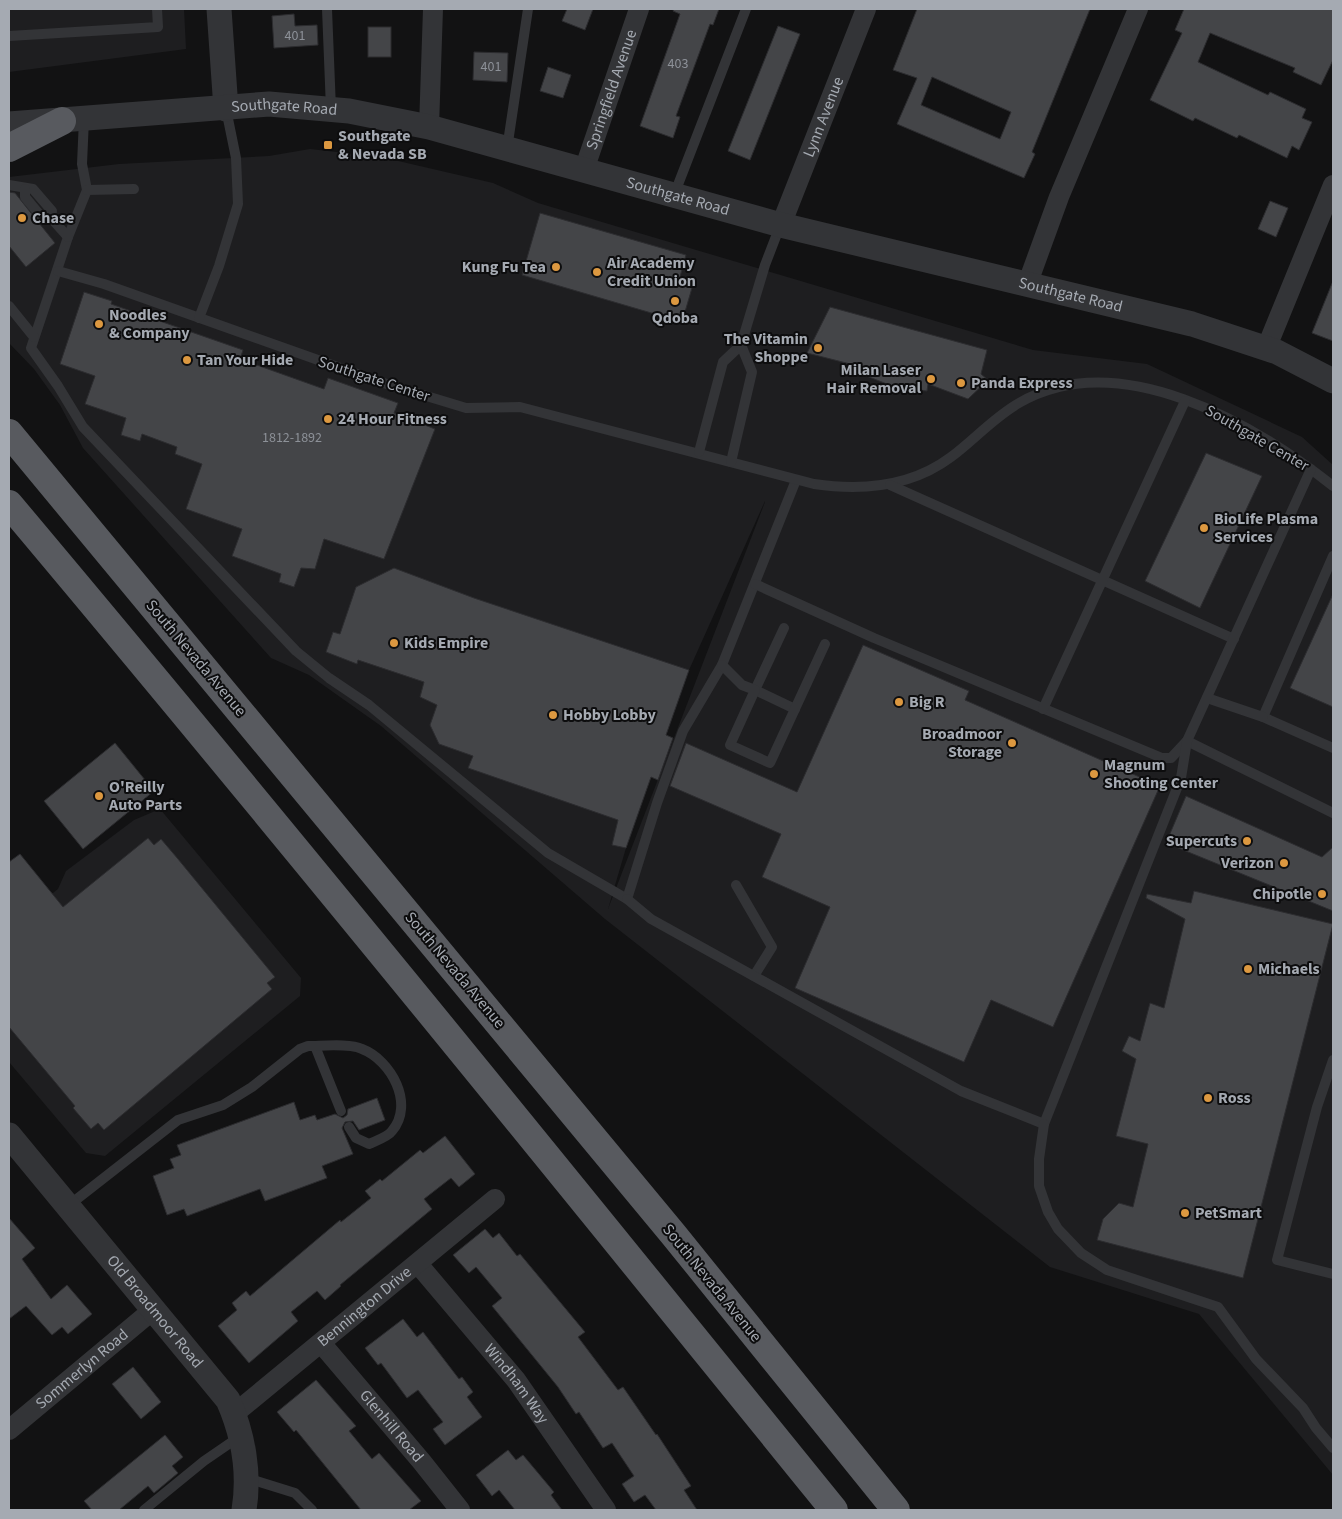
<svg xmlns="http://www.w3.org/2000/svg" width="1342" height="1519" viewBox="0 0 1342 1519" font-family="'Source Sans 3',sans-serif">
<rect width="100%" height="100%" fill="#121213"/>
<!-- built -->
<g fill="#1e1e20" fill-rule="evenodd">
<path d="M 9,9 L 184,9 L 186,49 L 9,72 Z"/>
<path d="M 310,149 L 381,157 L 493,183 L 538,203 L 1033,350 L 1147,364 L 1302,437 L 1333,465 L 1333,1475 L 1199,1314 L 1050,1267 L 605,919 L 381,726 L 309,675 L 271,658 L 83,448 L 60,405 L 34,369 L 9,343 L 9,177 L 119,164 L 269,156 ZM 765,501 L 765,502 L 608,909 L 626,848 L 689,670 Z"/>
<path d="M 160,809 L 301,978 L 300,996 L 105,1156 L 86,1153 L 9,1062 L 9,928 L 58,889 L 66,871 L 134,820 Z"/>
</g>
<!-- building -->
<g fill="#444548" stroke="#2c2c2f" fill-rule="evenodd">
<path d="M 567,9 L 593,9 L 585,30 L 562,21 Z"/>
<path d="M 674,9 L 719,9 L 713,25 L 710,24 L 676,116 L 680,117 L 673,138 L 640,126 L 680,14 L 673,11 Z"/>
<path d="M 917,9 L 1090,9 L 1032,152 L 1035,154 L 1024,178 L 897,124 L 917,78 L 893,70 ZM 932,77 L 1011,112 L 1000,139 L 921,105 Z"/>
<path d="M 1184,9 L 1333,9 L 1333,60 L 1321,85 L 1293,72 L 1295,68 L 1210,33 L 1198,62 L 1268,95 L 1270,92 L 1306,109 L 1302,118 L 1312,122 L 1299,150 L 1292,146 L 1287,158 L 1239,135 L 1237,138 L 1195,118 L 1193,121 L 1150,100 L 1182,33 L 1175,30 Z"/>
<path d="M 294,14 L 295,26 L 317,25 L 318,45 L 274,48 L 272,16 Z"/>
<path d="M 778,26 L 800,34 L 750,160 L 728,151 Z"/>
<rect x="368" y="27" width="23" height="30"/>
<path d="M 474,52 L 508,53 L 507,82 L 473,80 Z"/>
<path d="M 548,67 L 571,75 L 563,98 L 540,91 Z"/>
<path d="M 9,192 L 15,193 L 55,243 L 26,267 L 9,246 Z"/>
<path d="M 1270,201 L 1288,208 L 1276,237 L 1258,229 Z"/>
<path d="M 540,213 L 686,255 L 678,284 L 692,288 L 682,322 L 522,275 Z"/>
<path d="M 1333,281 L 1333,341 L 1312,333 Z"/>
<path d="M 84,292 L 112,301 L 111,304 L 243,350 L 240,359 L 324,389 L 328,378 L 398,403 L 394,413 L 435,429 L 384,559 L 324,539 L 315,569 L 301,568 L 294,587 L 279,582 L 281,574 L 232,556 L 242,529 L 186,509 L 202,464 L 175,454 L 177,447 L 142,434 L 140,441 L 121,435 L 126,418 L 85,404 L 95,376 L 60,364 Z"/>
<path d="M 830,307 L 987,350 L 981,374 L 988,380 L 968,399 L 928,384 L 927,391 L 897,388 L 864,375 L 866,368 L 807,353 Z"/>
<path d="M 1206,453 L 1262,476 L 1200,608 L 1145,581 Z"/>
<path d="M 394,568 L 474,598 L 689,670 L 666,735 L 673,738 L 658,780 L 651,777 L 626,848 L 612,845 L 618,820 L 468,768 L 473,756 L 439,744 L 430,725 L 437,705 L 420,697 L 424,682 L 358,660 L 357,664 L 326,652 L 333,632 L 340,634 L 356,587 Z"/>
<path d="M 1333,594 L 1333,707 L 1290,688 Z"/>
<path d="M 863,645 L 969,691 L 965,700 L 1160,786 L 1053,1027 L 991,1000 L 964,1062 L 795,988 L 830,907 L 762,877 L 781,834 L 670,786 L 686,743 L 797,792 Z"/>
<path d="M 115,743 L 154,791 L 83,849 L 44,801 Z"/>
<path d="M 1186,796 L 1322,857 L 1333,847 L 1333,911 L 1166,843 Z"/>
<path d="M 148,838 L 154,845 L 161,839 L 178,859 L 275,977 L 267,983 L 272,989 L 104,1130 L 98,1123 L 91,1129 L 73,1108 L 75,1106 L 9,1027 L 9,862 L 20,854 L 63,907 Z"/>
<path d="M 1194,891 L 1333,924 L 1243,1278 L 1097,1240 L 1103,1219 L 1119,1203 L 1133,1207 L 1148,1144 L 1116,1136 L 1136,1059 L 1122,1051 L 1129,1036 L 1140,1041 L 1150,1003 L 1164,1008 L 1185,919 L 1146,898 L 1147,894 L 1191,903 Z"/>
<path d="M 377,1098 L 385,1120 L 359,1130 L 353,1121 L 345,1122 L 342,1128 L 353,1154 L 322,1166 L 327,1178 L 265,1201 L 260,1189 L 187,1216 L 184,1209 L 167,1215 L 153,1176 L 174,1168 L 170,1159 L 181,1155 L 177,1145 L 294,1102 L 300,1120 L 315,1115 L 317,1120 L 335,1114 L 343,1118 L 347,1115 L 348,1109 Z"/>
<path d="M 445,1136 L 475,1174 L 459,1187 L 451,1178 L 424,1199 L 432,1209 L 340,1285 L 341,1286 L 325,1300 L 317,1291 L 291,1312 L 298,1321 L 249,1363 L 218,1326 L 237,1310 L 232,1303 L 246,1291 L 250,1296 L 340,1220 L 341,1222 L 371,1198 L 365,1191 L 380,1179 L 382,1181 L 420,1150 L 423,1153 Z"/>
<path d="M 9,1218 L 35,1248 L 22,1259 L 51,1299 L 67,1285 L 92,1314 L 68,1334 L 62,1327 L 52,1335 L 26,1306 L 9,1319 Z"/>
<path d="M 485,1229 L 493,1238 L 499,1233 L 517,1256 L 520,1254 L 585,1332 L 578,1337 L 618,1390 L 623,1387 L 656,1435 L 657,1434 L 691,1486 L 684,1490 L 697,1510 L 656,1510 L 645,1495 L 634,1502 L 622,1484 L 634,1476 L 612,1443 L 603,1448 L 579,1412 L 576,1414 L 558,1387 L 492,1306 L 502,1298 L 476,1267 L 469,1273 L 453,1255 Z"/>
<path d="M 403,1319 L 417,1337 L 423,1332 L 459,1379 L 462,1377 L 473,1392 L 467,1397 L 482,1417 L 445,1445 L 433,1429 L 443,1422 L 418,1390 L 407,1398 L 381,1363 L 378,1365 L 365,1348 Z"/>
<path d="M 133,1367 L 161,1402 L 141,1419 L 112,1384 Z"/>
<path d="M 316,1380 L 356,1426 L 349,1431 L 372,1459 L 379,1453 L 421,1501 L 409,1510 L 361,1510 L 296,1430 L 294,1432 L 277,1412 Z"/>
<path d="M 165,1435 L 183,1457 L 172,1466 L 178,1473 L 154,1493 L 148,1486 L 119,1510 L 92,1510 L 84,1501 Z"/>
<path d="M 508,1450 L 516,1460 L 523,1455 L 554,1492 L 551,1495 L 562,1510 L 515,1510 L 499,1490 L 492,1496 L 476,1475 Z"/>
</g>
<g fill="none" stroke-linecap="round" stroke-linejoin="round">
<!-- service -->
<g stroke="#333437" stroke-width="10">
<path d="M 327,9 L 331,109"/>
<path d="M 9,36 L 158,27 L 157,9"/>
<path d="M 84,119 L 82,164 L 87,190 L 68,237 L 31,348 L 58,386 L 83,427 L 296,651 L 329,678 L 369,705 L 548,853 L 627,899 L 657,803 L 683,731 L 722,665 L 796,480"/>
<path d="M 507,149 L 528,9"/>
<path d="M 9,185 L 33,189 L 52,211 L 51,218 L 68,237"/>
<path d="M 25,189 L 25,197 L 44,220 L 51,218"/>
<path d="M 87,190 L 134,189"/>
<path d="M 674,195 L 746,9"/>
<path d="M 58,271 L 104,284 L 377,381 L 466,408 L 520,407 L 814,484 C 862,491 911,487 951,457 C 974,440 994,417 1019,403 C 1119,345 1253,423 1333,486"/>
<path d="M 9,306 L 34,337"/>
<path d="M 199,318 L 219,266 L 238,204 L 236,158 L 226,109"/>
<path d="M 699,452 L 723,362 L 741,345 L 765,265 L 780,226"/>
<path d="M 731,462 L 752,372 L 741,345"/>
<path d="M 890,485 L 1234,639"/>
<path d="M 1333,556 L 1263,717 L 1333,748"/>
<path d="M 755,584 L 874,638 L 1162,758 L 1171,758 L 1186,742"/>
<path d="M 784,628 L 755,690 L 795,709"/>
<path d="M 722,665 L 742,685 L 755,690 L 730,745 L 770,763 L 825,644"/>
<path d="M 1207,698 L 1263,717"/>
<path d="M 1043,709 L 1185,401"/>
<path d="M 1187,741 L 1333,813"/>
<path d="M 736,885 L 772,947 L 754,976"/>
<path d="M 627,899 L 651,919 L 961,1091 L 1044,1124 L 1181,778 L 1187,741 L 1311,469"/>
<path d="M 315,1046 L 341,1111"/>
<path d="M 1333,1060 L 1317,1107 L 1277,1260 L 1333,1274"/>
<path d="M 1044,1124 L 1039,1159 L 1039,1186 L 1048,1212 L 1058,1229 L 1081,1253 L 1107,1270 L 1218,1307 L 1256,1359 L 1303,1408 L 1316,1428 L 1333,1448"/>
<path d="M 68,1206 L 178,1120 L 223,1105 L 252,1087 L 300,1049 L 308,1046 C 322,1046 350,1043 362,1049 C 391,1060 415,1104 392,1131 C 388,1137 375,1141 369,1144 L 356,1138 L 349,1127"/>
<path d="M 247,1478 L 295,1493 L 312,1510"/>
<path d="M 144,1510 L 204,1461 L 239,1437"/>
</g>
<!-- minor -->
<g stroke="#333437" stroke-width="20">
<path d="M 429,127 L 433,9"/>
<path id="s1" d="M 584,170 L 639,9"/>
<path id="s2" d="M 781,225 L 866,9"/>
<path d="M 1027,285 L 1059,197 L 1138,9"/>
<path d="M 1266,349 L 1333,185"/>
<path id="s3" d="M 418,1264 L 516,1380 L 606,1510"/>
<path id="s4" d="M 321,1343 L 422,1462 L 460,1510"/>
<path id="s5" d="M 234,1414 L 495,1199"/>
<path id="s6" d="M 9,1430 L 154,1309"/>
</g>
<!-- tertiary -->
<g stroke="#333437" stroke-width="25">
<path d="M 219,9 L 226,109"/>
<path id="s7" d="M 9,124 L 269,104 L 349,111 L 429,127 L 781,225 L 1192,324 L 1277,352 L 1333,381"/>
<path id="s8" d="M 9,1135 L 228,1400 C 243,1434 250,1473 244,1510"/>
</g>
<!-- trunk -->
<g stroke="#585a5f" stroke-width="28">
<path d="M 9,148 L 62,121"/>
<path d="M 9,433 L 673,1234 L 896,1510"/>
<path d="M 9,504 C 288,836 561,1173 834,1510"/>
</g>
</g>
<!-- markers -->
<g fill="#dc9840" stroke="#0d0d0e" stroke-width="2">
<rect x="323" y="140" width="10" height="10" rx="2.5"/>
<circle cx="22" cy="218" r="5"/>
<circle cx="556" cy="267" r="5"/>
<circle cx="597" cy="272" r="5"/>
<circle cx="675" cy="301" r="5"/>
<circle cx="99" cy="324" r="5"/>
<circle cx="818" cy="348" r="5"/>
<circle cx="187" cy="360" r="5"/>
<circle cx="931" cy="379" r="5"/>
<circle cx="961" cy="383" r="5"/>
<circle cx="328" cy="419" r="5"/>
<circle cx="1204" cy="528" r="5"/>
<circle cx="394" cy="643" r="5"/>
<circle cx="899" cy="702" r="5"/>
<circle cx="553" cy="715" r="5"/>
<circle cx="1012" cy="743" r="5"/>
<circle cx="1094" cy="774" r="5"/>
<circle cx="99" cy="796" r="5"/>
<circle cx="1247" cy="841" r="5"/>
<circle cx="1284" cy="863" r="5"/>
<circle cx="1322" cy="894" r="5"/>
<circle cx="1248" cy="969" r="5"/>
<circle cx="1208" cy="1098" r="5"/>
<circle cx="1185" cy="1213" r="5"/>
</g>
<g text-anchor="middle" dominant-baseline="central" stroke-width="4" stroke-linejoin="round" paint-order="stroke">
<!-- number labels -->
<g font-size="14" fill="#8d9198">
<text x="295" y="36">401</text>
<text x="678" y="64">403</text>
<text x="491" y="67">401</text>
<text x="292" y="438">1812-1892</text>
</g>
<!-- street labels -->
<g font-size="16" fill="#a5aab2" stroke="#0d0d0e">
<text stroke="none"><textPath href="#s1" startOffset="85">Springfield Avenue</textPath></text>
<text stroke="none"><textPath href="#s7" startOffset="276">Southgate Road</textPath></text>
<text stroke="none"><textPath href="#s2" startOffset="116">Lynn Avenue</textPath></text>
<text stroke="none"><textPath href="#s7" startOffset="681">Southgate Road</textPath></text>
<text stroke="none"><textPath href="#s7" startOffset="1086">Southgate Road</textPath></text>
<text transform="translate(374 379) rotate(18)">Southgate Center</text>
<text transform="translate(1257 438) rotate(30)">Southgate Center</text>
<text transform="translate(196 658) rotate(50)">South Nevada Avenue</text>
<text transform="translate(455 970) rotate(50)">South Nevada Avenue</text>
<text transform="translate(712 1283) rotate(51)">South Nevada Avenue</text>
<text stroke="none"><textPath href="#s5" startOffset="169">Bennington Drive</textPath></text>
<text stroke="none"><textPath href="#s8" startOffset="229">Old Broadmoor Road</textPath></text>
<text stroke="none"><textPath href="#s6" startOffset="95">Sommerlyn Road</textPath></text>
<text stroke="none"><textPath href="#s3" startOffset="155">Windham Way</textPath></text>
<text stroke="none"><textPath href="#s4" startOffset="109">Glenhill Road</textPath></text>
</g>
<!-- poi labels -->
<g font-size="16" font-weight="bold" fill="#a5aab2" stroke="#0d0d0e" text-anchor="start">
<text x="338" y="136">Southgate<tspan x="338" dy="18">&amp; Nevada SB</tspan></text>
<text x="32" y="218">Chase</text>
<text x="607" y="263">Air Academy<tspan x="607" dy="18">Credit Union</tspan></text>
<text x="546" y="267" text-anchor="end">Kung Fu Tea</text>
<text x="109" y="315">Noodles<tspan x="109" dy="18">&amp; Company</tspan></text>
<text x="675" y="318" text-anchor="middle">Qdoba</text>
<text x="808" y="339" text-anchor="end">The Vitamin<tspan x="808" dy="18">Shoppe</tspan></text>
<text x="197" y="360">Tan Your Hide</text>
<text x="921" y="370" text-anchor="end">Milan Laser<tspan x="921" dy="18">Hair Removal</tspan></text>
<text x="971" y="383">Panda Express</text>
<text x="338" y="419">24 Hour Fitness</text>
<text x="1214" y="519">BioLife Plasma<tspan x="1214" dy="18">Services</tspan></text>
<text x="404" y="643">Kids Empire</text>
<text x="909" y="702">Big R</text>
<text x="563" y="715">Hobby Lobby</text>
<text x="1002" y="734" text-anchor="end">Broadmoor<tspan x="1002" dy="18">Storage</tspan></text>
<text x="1104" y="765">Magnum<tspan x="1104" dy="18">Shooting Center</tspan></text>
<text x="109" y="787">O'Reilly<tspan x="109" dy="18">Auto Parts</tspan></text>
<text x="1237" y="841" text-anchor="end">Supercuts</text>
<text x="1274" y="863" text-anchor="end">Verizon</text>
<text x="1312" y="894" text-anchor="end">Chipotle</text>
<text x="1258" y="969">Michaels</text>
<text x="1218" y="1098">Ross</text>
<text x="1195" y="1213">PetSmart</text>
</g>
</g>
<!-- border -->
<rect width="1342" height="1519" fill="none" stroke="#a5aab2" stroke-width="20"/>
</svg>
